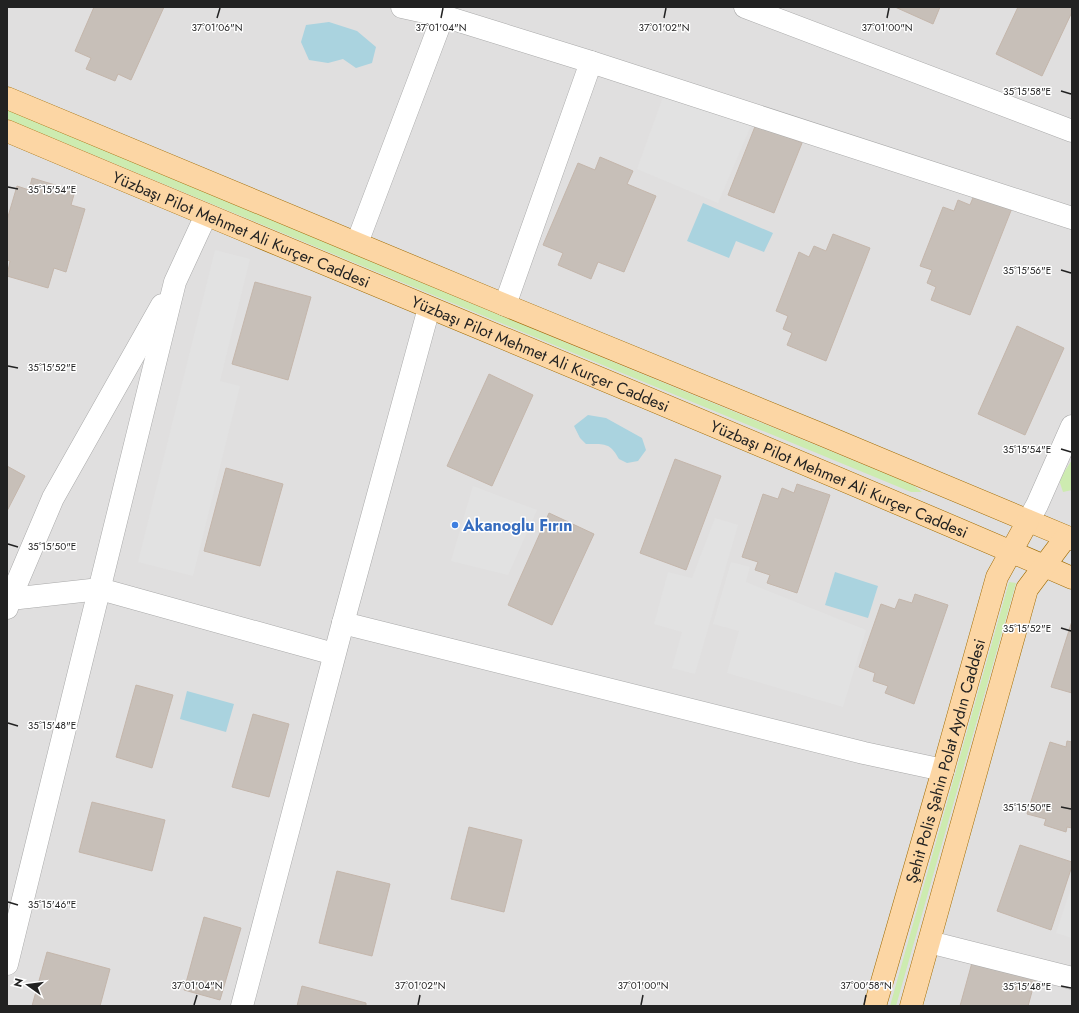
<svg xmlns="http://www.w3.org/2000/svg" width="1079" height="1013" viewBox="0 0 1079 1013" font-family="Jost,sans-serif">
<rect width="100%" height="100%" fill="#f2efe9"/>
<!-- residential -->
<rect fill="#e0dfdf" x="7" y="7" width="1065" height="999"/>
<!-- grass -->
<g fill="#cdebb0">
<path d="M 7,110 L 557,339 L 913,485 L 922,492 L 911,492 L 229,211 L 7,119 Z"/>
<path d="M 1072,460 L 1072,490 L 1063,492 L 1059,480 Z"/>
<path d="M 1009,582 L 1016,583 L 896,1006 L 890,1006 Z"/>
</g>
<!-- parking -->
<g fill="#e2e2e2">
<path d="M 663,97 L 753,121 L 718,203 L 637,169 Z"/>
<path d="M 215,250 L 250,259 L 220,381 L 240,386 L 193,576 L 138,562 Z"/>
<path d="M 473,486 L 537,510 L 508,575 L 451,561 Z"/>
<path d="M 715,518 L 738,525 L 695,674 L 672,668 L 682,632 L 654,624 L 668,572 L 692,578 Z"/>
<path d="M 731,562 L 750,567 L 746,582 L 866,630 L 843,707 L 727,673 L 739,631 L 713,624 Z"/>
<path d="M 1072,885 L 1072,938 L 1056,933 Z"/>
</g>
<!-- water -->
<g fill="#aad3df">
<path d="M 329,22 L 357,31 L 376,47 L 372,63 L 356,68 L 343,59 L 328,63 L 309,60 L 301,42 L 306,25 Z"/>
<path d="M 703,203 L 773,233 L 764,252 L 736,241 L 729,258 L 687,241 Z"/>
<path d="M 588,415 L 606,418 L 642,438 L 646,450 L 638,461 L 627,463 L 619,459 C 610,442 604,444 586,444 L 580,438 L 574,426 Z"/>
<path d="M 835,572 L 878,586 L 868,618 L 825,605 Z"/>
<path d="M 187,691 L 234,704 L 226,732 L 180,719 Z"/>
</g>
<!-- building -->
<g fill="#c7bfb8" stroke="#c4b6ab">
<path d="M 94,7 L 164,7 L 131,80 L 118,74 L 115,81 L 86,69 L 91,58 L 75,51 Z"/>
<path d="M 895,7 L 940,7 L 933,24 Z"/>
<path d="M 1018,7 L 1072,7 L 1072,12 L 1042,76 L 996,54 Z"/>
<path d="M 756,124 L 802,143 L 774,213 L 728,195 Z"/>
<path d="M 600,157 L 633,171 L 627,184 L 656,196 L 624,272 L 598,262 L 591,279 L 558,265 L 563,253 L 543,245 L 578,163 L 595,170 Z"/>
<path d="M 32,178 L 75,191 L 71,205 L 85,209 L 66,272 L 54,268 L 48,288 L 7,276 L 10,261 L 7,260 L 7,220 L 17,186 L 29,190 Z"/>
<path d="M 977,188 L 1014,203 L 970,315 L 931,300 L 936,287 L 927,283 L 932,270 L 920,266 L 943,207 L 954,211 L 958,200 L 970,205 Z"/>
<path d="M 833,234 L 870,248 L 826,361 L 787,345 L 792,333 L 783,329 L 788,316 L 776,311 L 799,252 L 809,257 L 814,246 L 826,251 Z"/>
<path d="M 255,282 L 311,297 L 288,380 L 232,364 Z"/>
<path d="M 1017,326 L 1064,348 L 1025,435 L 978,414 Z"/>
<path d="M 489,374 L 533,395 L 492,486 L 447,466 Z"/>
<path d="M 675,459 L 721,476 L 686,570 L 640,553 Z"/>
<path d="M 7,466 L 25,476 L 7,511 Z"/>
<path d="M 226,468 L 283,484 L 260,566 L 204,551 Z"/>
<path d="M 797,484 L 830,495 L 797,593 L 767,583 L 770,575 L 755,570 L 758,562 L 742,557 L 763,494 L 778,499 L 782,488 L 794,493 Z"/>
<path d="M 549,513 L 594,534 L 552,625 L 508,605 Z"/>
<path d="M 915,594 L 948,605 L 914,704 L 885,693 L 888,686 L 873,681 L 875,673 L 859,667 L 881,604 L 895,609 L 899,599 L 912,603 Z"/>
<path d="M 1072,621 L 1072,693 L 1051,687 Z"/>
<path d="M 136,685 L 173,695 L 152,768 L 116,757 Z"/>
<path d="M 253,714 L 289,724 L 269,797 L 232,787 Z"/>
<path d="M 1067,741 L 1072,742 L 1072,828 L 1067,827 L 1066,832 L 1044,825 L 1046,819 L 1027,814 L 1050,742 L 1066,747 Z"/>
<path d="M 92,802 L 165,820 L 152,871 L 79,852 Z"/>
<path d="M 469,827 L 522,840 L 504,912 L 451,899 Z"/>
<path d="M 1020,845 L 1072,862 L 1072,866 L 1051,930 L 997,911 Z"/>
<path d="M 337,871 L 390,884 L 372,956 L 319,943 Z"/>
<path d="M 204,917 L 241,928 L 220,1000 L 184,990 Z"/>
<path d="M 47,952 L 110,969 L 100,1006 L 32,1006 Z"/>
<path d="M 973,959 L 1036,977 L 1028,1006 L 960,1006 Z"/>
<path d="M 302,986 L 366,1003 L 366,1006 L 297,1006 Z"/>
</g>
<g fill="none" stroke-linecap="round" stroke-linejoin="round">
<!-- minor casing -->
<g stroke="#a9a9a9" stroke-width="23">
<g id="minor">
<path d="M 402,7 L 443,16 L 591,62 L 1072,218"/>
<path d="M 745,7 L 1072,131"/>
<path d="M 357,243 L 443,16"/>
<path d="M 505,305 L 591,62"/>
<path d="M 1028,521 L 1037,505 L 1072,426"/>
<path d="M 7,598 L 10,599 L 100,589 L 334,654"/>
<path d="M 7,608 L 10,599 L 53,498 L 162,305"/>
<path d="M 343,623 L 864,753 L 943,770"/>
<path d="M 929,942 L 1072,978"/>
<path d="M 7,964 L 175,282 L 206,215"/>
<path d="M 242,1006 L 343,623 L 429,308"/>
</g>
</g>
<!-- major casing -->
<g stroke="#a06b00" stroke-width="23">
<g id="major">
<path d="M 7,98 L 505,305 L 818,433 L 1072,539"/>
<path id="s1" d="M 7,131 C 362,281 719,425 1072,578"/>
<path id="s2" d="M 875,1006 L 943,770 L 997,577 L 1028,521"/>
<path d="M 911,1006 L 1027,589 L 1066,537"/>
</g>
</g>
<!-- minor -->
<use href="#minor" stroke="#fff" stroke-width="22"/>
<!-- major -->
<use href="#major" stroke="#fcd6a4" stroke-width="22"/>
</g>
<!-- ticks -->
<path fill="none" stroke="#222" stroke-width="1.5" d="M 217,18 L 220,8M 441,18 L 443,8M 664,18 L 666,8M 887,18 L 889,8M 1061,91 L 1071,94M 8,187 L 18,189M 1061,270 L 1071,273M 8,366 L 18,368M 1061,449 L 1071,452M 8,544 L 18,547M 1061,628 L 1071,631M 8,723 L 18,726M 1061,807 L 1071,809M 8,902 L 18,905M 1061,986 L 1071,988M 194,1005 L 197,995M 418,1005 L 420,995M 641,1005 L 643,995M 864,1005 L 866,995"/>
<!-- markers -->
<circle fill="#3f7fe0" stroke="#fff" stroke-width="1.5" cx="455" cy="525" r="4"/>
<g text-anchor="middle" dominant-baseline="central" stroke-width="3" stroke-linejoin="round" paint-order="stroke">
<!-- street labels -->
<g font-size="16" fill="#222" stroke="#fff">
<text stroke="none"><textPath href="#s1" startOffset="254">Yüzbaşı Pilot Mehmet Ali Kurçer Caddesi</textPath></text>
<text stroke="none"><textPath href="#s1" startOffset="578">Yüzbaşı Pilot Mehmet Ali Kurçer Caddesi</textPath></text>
<text stroke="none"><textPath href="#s1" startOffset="902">Yüzbaşı Pilot Mehmet Ali Kurçer Caddesi</textPath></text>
<text stroke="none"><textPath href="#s2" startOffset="255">Şehit Polis Şahin Polat Aydın Caddesi</textPath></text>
</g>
<!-- shop labels -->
<g font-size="16" font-weight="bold" fill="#366cbe" stroke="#fff" text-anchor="start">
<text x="463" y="525">Akanoglu Fırın</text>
</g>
</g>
<g font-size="10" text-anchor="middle" fill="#222" stroke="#fff" stroke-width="3" stroke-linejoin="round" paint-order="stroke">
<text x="217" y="31">37°01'06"N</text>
<text x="441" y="31">37°01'04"N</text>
<text x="664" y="31">37°01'02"N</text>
<text x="887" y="31">37°01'00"N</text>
<text x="1027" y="95">35°15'58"E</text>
<text x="52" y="193">35°15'54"E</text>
<text x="1027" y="274">35°15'56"E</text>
<text x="52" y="371">35°15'52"E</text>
<text x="1027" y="453">35°15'54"E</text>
<text x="52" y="550">35°15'50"E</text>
<text x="1027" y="632">35°15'52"E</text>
<text x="52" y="729">35°15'48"E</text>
<text x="1027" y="811">35°15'50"E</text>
<text x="52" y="908">35°15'46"E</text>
<text x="197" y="989">37°01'04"N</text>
<text x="420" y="989">37°01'02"N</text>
<text x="643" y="989">37°01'00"N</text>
<text x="866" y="989">37°00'58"N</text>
<text x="1027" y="990">35°15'48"E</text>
</g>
<!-- border -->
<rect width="1079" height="1013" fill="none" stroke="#222222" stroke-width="16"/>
<!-- north arrow -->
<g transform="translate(28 985) rotate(284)" stroke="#ffffff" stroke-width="3" paint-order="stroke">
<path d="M0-3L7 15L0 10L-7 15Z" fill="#222222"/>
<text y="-6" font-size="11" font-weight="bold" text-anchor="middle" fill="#222222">N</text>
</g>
</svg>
